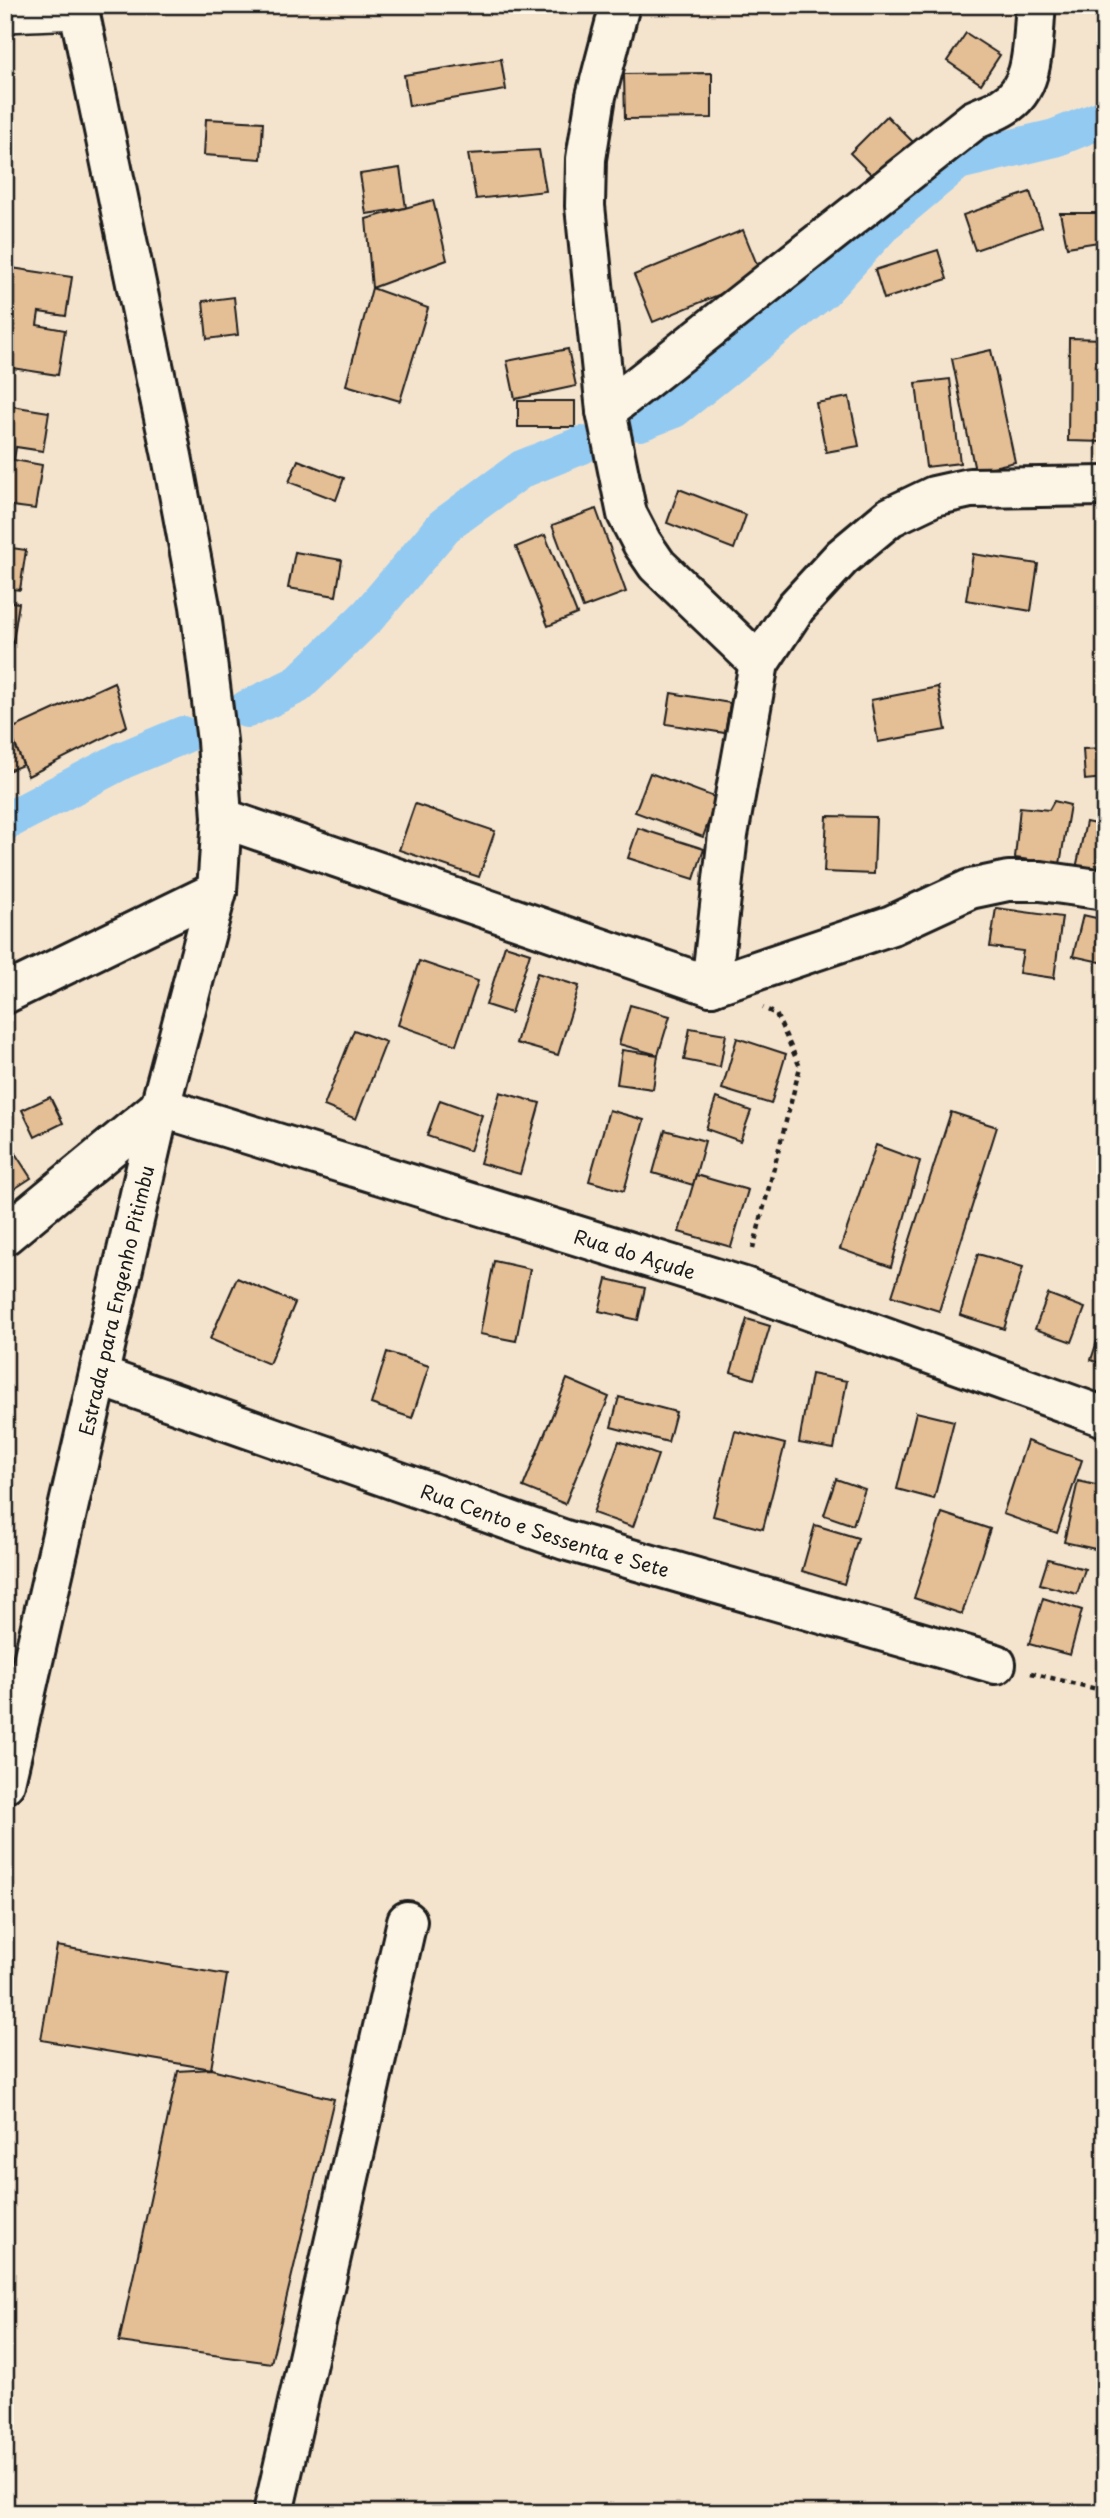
<svg xmlns="http://www.w3.org/2000/svg" width="1110" height="2518" viewBox="0 0 1110 2518" font-family="'Playpen Sans',sans-serif">
<rect width="100%" height="100%" fill="#f5e4cd"/>
<filter id="ink" filterUnits="userSpaceOnUse"><feTurbulence type="fractalNoise" baseFrequency=".0143" numOctaves="2"/><feDisplacementMap in="SourceGraphic" scale="14" xChannelSelector="R" yChannelSelector="G"/><feConvolveMatrix kernelMatrix="1 2 1 2 8 2 1 2 1" color-interpolation-filters="sRGB"/></filter>
<g filter="url(#ink)">
<g fill="none" stroke-linecap="round" stroke-linejoin="round">
<!-- canal -->
<g stroke="#93caf2" stroke-width="38">
<path d="M 640,422 L 674,409 L 822,291 L 885,222 L 958,161 L 1055,138 L 1105,118"/>
<path d="M 247,709 L 297,685 L 368,616 L 444,526 L 522,469 L 582,445"/>
<path d="M 5,822 L 123,760 L 183,735"/>
</g>
</g>
<!-- building -->
<g fill="#e4be95" stroke="#1c1c1c" stroke-width="2">
<path d="M 966,33 L 1000,55 L 981,84 L 947,61 Z"/>
<path d="M 501,59 L 506,90 L 409,106 L 404,75 Z"/>
<path d="M 712,73 L 712,118 L 625,119 L 624,74 Z"/>
<path d="M 887,116 L 919,148 L 882,185 L 850,153 Z"/>
<path d="M 206,119 L 263,122 L 261,159 L 204,155 Z"/>
<path d="M 539,150 L 546,191 L 476,199 L 468,154 Z"/>
<path d="M 400,168 L 406,208 L 366,214 L 360,174 Z"/>
<path d="M 1030,192 L 1042,227 L 975,250 L 963,215 Z"/>
<path d="M 433,200 L 447,260 L 372,288 L 366,219 Z"/>
<path d="M 1060,213 L 1105,213 L 1105,241 L 1067,247 Z"/>
<path d="M 743,230 L 762,277 L 653,322 L 634,275 Z"/>
<path d="M 938,250 L 947,279 L 884,299 L 875,270 Z"/>
<path d="M 5,267 L 72,277 L 66,316 L 39,312 L 37,325 L 65,330 L 58,375 L 5,367 L 5,321 L 7,321 L 10,306 L 5,306 Z"/>
<path d="M 372,288 L 428,308 L 400,401 L 346,385 Z"/>
<path d="M 234,297 L 238,335 L 207,339 L 203,301 Z"/>
<path d="M 1069,338 L 1105,339 L 1105,442 L 1068,441 Z"/>
<path d="M 568,349 L 576,386 L 515,399 L 507,361 Z"/>
<path d="M 991,350 L 1015,462 L 975,471 L 952,359 Z"/>
<path d="M 950,379 L 960,463 L 926,467 L 916,383 Z"/>
<path d="M 849,397 L 859,446 L 826,452 L 816,403 Z"/>
<rect x="518" y="401" width="57" height="26"/>
<path d="M 5,405 L 49,412 L 43,451 L 16,447 L 14,460 L 42,465 L 35,509 L 5,505 Z"/>
<path d="M 298,460 L 344,478 L 336,500 L 289,482 Z"/>
<path d="M 679,489 L 746,515 L 734,549 L 667,523 Z"/>
<path d="M 596,509 L 626,592 L 583,608 L 552,525 Z"/>
<path d="M 545,535 L 577,614 L 548,626 L 516,547 Z"/>
<path d="M 5,547 L 26,550 L 20,590 L 5,588 Z"/>
<path d="M 295,552 L 342,560 L 336,596 L 288,588 Z"/>
<path d="M 973,554 L 1038,564 L 1031,611 L 966,600 Z"/>
<path d="M 5,601 L 19,603 L 12,648 L 5,647 Z"/>
<path d="M 114,682 L 127,726 L 28,776 L 9,730 Z"/>
<path d="M 938,687 L 946,730 L 878,742 L 871,700 Z"/>
<path d="M 671,693 L 730,703 L 725,733 L 666,724 Z"/>
<path d="M 9,730 L 23,765 L 5,772 L 5,731 Z"/>
<path d="M 1105,748 L 1105,778 L 1085,780 L 1083,749 Z"/>
<path d="M 650,773 L 717,798 L 703,837 L 635,812 Z"/>
<path d="M 1054,801 L 1070,805 L 1060,864 L 1015,858 L 1020,807 L 1049,810 Z"/>
<path d="M 415,804 L 495,831 L 479,877 L 399,850 Z"/>
<path d="M 827,816 L 876,817 L 874,874 L 824,872 Z"/>
<path d="M 1086,822 L 1105,826 L 1105,880 L 1075,873 Z"/>
<path d="M 638,828 L 704,849 L 694,879 L 628,858 Z"/>
<path d="M 996,908 L 1062,917 L 1054,978 L 1019,973 L 1023,951 L 990,947 Z"/>
<path d="M 1083,915 L 1105,920 L 1105,963 L 1073,956 Z"/>
<path d="M 505,945 L 530,953 L 511,1013 L 486,1005 Z"/>
<path d="M 419,961 L 478,981 L 456,1045 L 398,1025 Z"/>
<path d="M 537,973 L 579,986 L 558,1055 L 516,1043 Z"/>
<path d="M 630,1005 L 670,1016 L 658,1055 L 619,1044 Z"/>
<path d="M 690,1028 L 726,1034 L 720,1067 L 684,1060 Z"/>
<path d="M 354,1030 L 386,1042 L 356,1119 L 324,1106 Z"/>
<path d="M 737,1038 L 786,1054 L 771,1104 L 722,1089 Z"/>
<path d="M 622,1050 L 658,1055 L 653,1089 L 617,1084 Z"/>
<path d="M 500,1092 L 540,1103 L 520,1174 L 480,1163 Z"/>
<path d="M 50,1097 L 63,1123 L 35,1137 L 22,1110 Z"/>
<path d="M 716,1098 L 751,1111 L 740,1141 L 706,1129 Z"/>
<path d="M 440,1100 L 482,1115 L 470,1151 L 427,1136 Z"/>
<path d="M 609,1110 L 644,1120 L 624,1191 L 589,1181 Z"/>
<path d="M 951,1112 L 997,1127 L 939,1311 L 892,1296 Z"/>
<path d="M 665,1130 L 705,1141 L 693,1185 L 653,1173 Z"/>
<path d="M 876,1145 L 920,1161 L 891,1267 L 840,1249 Z"/>
<path d="M 13,1150 L 31,1178 L 5,1195 L 5,1155 Z"/>
<path d="M 696,1175 L 748,1190 L 731,1247 L 679,1232 Z"/>
<path d="M 978,1254 L 1023,1267 L 1004,1329 L 960,1315 Z"/>
<path d="M 494,1261 L 530,1269 L 516,1341 L 480,1334 Z"/>
<path d="M 237,1278 L 295,1303 L 269,1364 L 210,1339 Z"/>
<path d="M 607,1279 L 645,1288 L 638,1320 L 599,1311 Z"/>
<path d="M 1048,1294 L 1085,1308 L 1072,1342 L 1035,1329 Z"/>
<path d="M 1105,1317 L 1105,1365 L 1091,1360 Z"/>
<path d="M 747,1319 L 770,1326 L 754,1379 L 731,1372 Z"/>
<path d="M 387,1352 L 429,1366 L 412,1418 L 371,1404 Z"/>
<path d="M 811,1374 L 847,1381 L 834,1449 L 799,1443 Z"/>
<path d="M 567,1379 L 609,1397 L 565,1504 L 523,1487 Z"/>
<path d="M 619,1397 L 676,1412 L 668,1442 L 611,1427 Z"/>
<path d="M 916,1412 L 954,1421 L 934,1499 L 897,1489 Z"/>
<path d="M 735,1431 L 785,1444 L 763,1529 L 713,1516 Z"/>
<path d="M 619,1441 L 658,1455 L 633,1527 L 593,1513 Z"/>
<path d="M 1027,1441 L 1082,1460 L 1057,1533 L 1003,1514 Z"/>
<path d="M 836,1479 L 865,1489 L 853,1525 L 824,1515 Z"/>
<path d="M 1078,1481 L 1105,1487 L 1104,1551 L 1064,1542 Z"/>
<path d="M 942,1513 L 990,1529 L 962,1614 L 914,1598 Z"/>
<path d="M 815,1525 L 858,1538 L 844,1584 L 802,1571 Z"/>
<path d="M 1048,1559 L 1085,1569 L 1077,1594 L 1040,1584 Z"/>
<path d="M 1043,1598 L 1082,1610 L 1070,1655 L 1029,1644 Z"/>
<path d="M 57,1946 L 227,1975 L 211,2069 L 41,2040 Z"/>
<path d="M 211,2069 L 334,2099 L 271,2363 L 119,2342 L 178,2071 Z"/>
</g>
<g fill="none" stroke-linecap="round" stroke-linejoin="round">
<!-- lane casing -->
<g stroke="#1c1c1c" stroke-width="28">
<path id="lane" d="M 5,20 L 81,17"/>
</g>
<!-- street casing -->
<g stroke="#1c1c1c" stroke-width="44">
<g id="street">
<path d="M 620,5 L 596,96 L 586,159 L 585,206 L 606,411 L 627,514 L 642,543 L 657,565 L 759,663"/>
<path d="M 606,411 L 974,120 C 984,115 995,112 1004,106 C 1037,87 1032,38 1036,5"/>
<path d="M 222,818 L 711,986 L 892,925 L 970,889 L 1008,881 L 1041,881 L 1105,890"/>
<path d="M 711,986 L 728,835 L 759,663 L 796,607 L 842,557 L 890,517 L 934,496 L 970,488 L 1105,486"/>
<path d="M 5,994 L 217,891"/>
<path d="M 5,1235 L 160,1107"/>
<path id="s1" d="M 99,1376 L 565,1540 L 996,1664"/>
<path d="M 273,2513 L 407,1921"/>
</g>
</g>
<!-- secondary casing -->
<g stroke="#1c1c1c" stroke-width="44">
<g id="secondary">
<path id="s2" d="M 160,1107 L 744,1287 L 1105,1417"/>
<path id="s3" d="M 5,1783 L 160,1107 L 217,891 L 222,818 L 217,741 L 200,606 L 172,456 L 78,5"/>
</g>
</g>
<!-- path -->
<g stroke="#1c1c1c" stroke-width="4.5" stroke-dasharray="5 5" stroke-linecap="butt">
<path d="M 753,1249 L 800,1067 L 776,1014 L 763,1008"/>
<path d="M 1031,1673 L 1105,1691"/>
</g>
<!-- lane -->
<use href="#lane" stroke="#fcf5e5" stroke-width="23"/>
<!-- street -->
<use href="#street" stroke="#fcf5e5" stroke-width="38"/>
<!-- secondary -->
<use href="#secondary" stroke="#fcf5e5" stroke-width="38"/>
</g>
</g>
<g text-anchor="middle" dominant-baseline="central" stroke-width="5" stroke-linejoin="round" paint-order="stroke">
<!-- street labels -->
<g font-size="19" fill="#1c1c1c" stroke="#fcf5e5">
<text stroke="none"><textPath href="#s2" startOffset="497">Rua do Açude</textPath></text>
<text stroke="none"><textPath href="#s3" startOffset="495">Estrada para Engenho Pitimbu</textPath></text>
<text stroke="none"><textPath href="#s1" startOffset="472">Rua Cento e Sessenta e Sete</textPath></text>
</g>
</g>
<!-- margin -->
<rect width="1110" height="2518" fill="none" stroke="#fcf5e5" stroke-width="28"/>
<rect x="14" y="14" width="1082" height="2490" fill="none" stroke="#1c1c1c" stroke-width="2.5" filter="url(#ink)"/>
</svg>
